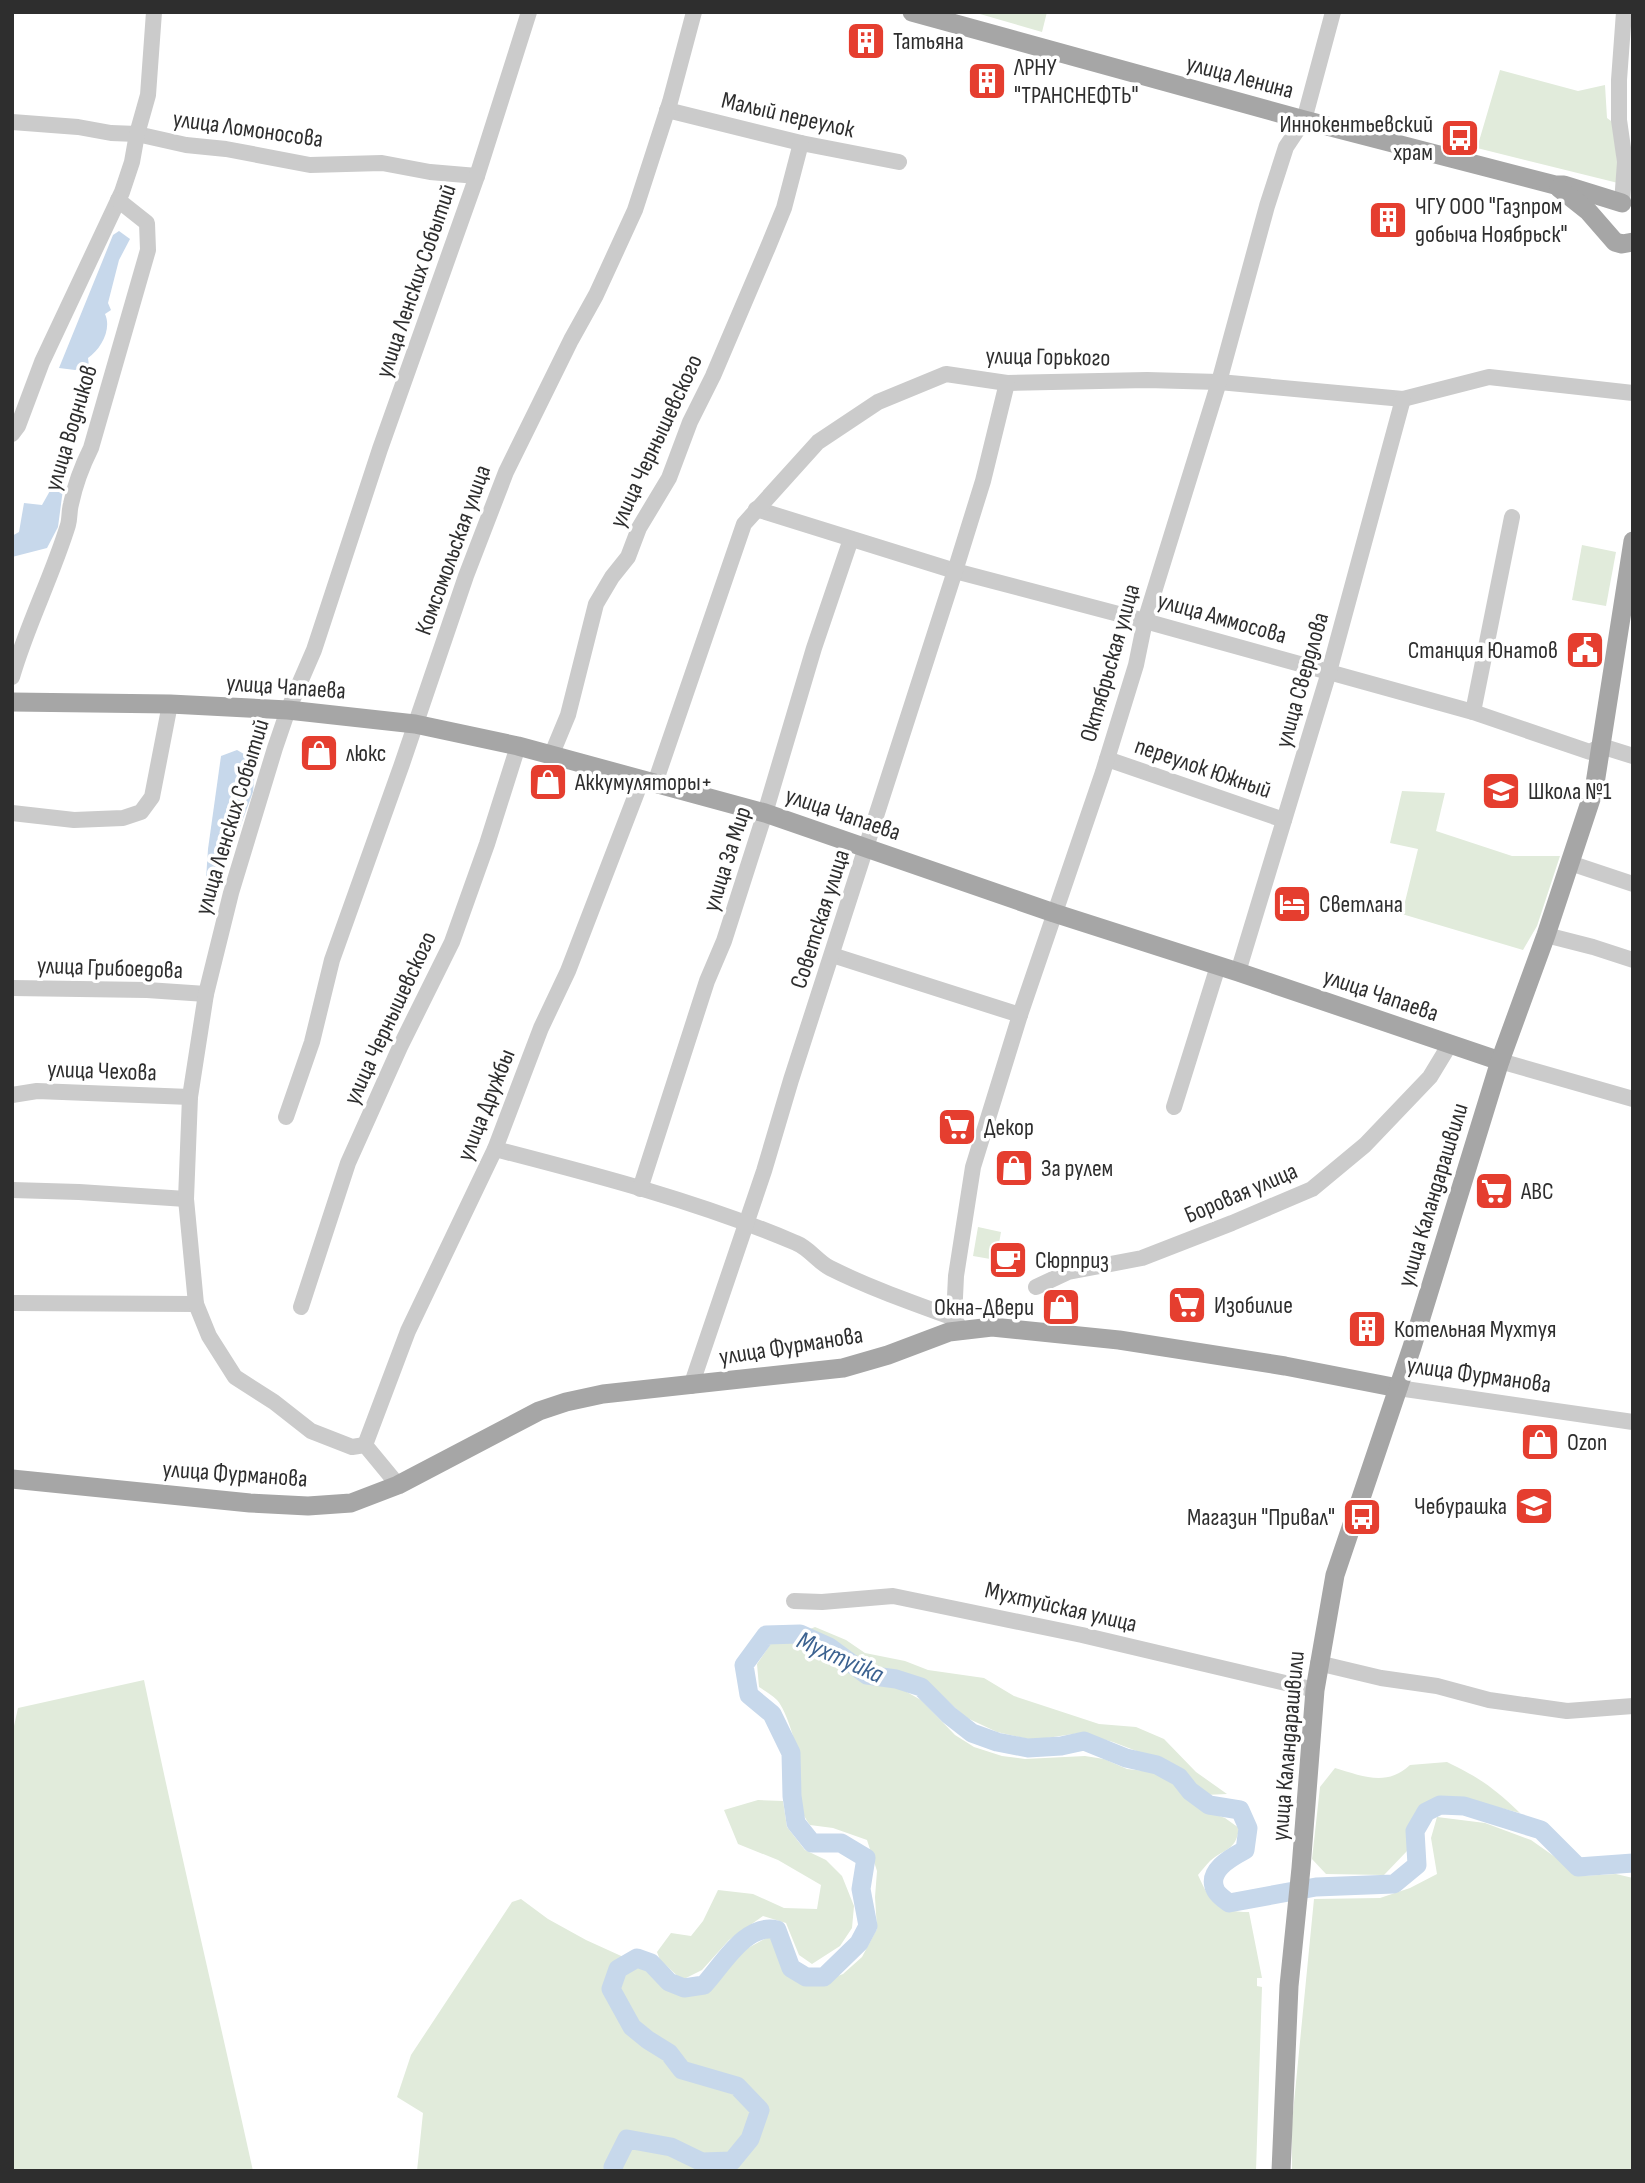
<svg xmlns="http://www.w3.org/2000/svg" width="1645" height="2183" viewBox="0 0 1645 2183" font-family="'Sofia Sans Condensed',sans-serif">
<rect width="100%" height="100%" fill="#fff"/>
<!-- green -->
<g fill="#e1ebdb">
<path d="M 973,12 L 1047,12 L 1042,32 Z"/>
<path d="M 1500,70 L 1578,91 L 1605,85 L 1607,118 L 1615,124 L 1618,183 L 1477,148 Z"/>
<path d="M 1582,545 L 1616,552 L 1606,606 L 1572,600 Z"/>
<path d="M 1402,791 L 1445,793 L 1436,831 L 1512,856 L 1560,856 L 1537,926 L 1523,950 L 1402,914 L 1418,849 L 1390,843 Z"/>
<path d="M 978,1227 L 1001,1232 L 996,1260 L 973,1256 Z"/>
<path d="M 815,1627 L 846,1640 L 865,1653 L 905,1661 L 928,1670 L 984,1678 L 1014,1696 L 1099,1724 L 1136,1727 L 1164,1739 L 1196,1772 L 1227,1794 L 1205,1795 L 1185,1774 L 1165,1762 L 1113,1742 L 1080,1733 L 1033,1740 L 997,1732 L 965,1717 L 932,1686 L 894,1673 L 868,1667 L 805,1631 Z"/>
<path d="M 800,1641 L 851,1668 L 860,1677 L 874,1684 L 898,1687 L 921,1700 L 955,1735 L 974,1747 L 1002,1756 L 1025,1759 L 1085,1756 L 1104,1759 L 1127,1769 L 1162,1773 L 1200,1809 L 1225,1818 L 1239,1828 C 1236,1851 1225,1848 1210,1861 C 1206,1865 1202,1870 1198,1875 C 1210,1902 1217,1912 1249,1912 L 1262,1978 L 1257,1978 L 1257,1986 L 1262,1987 L 1256,2171 L 417,2171 L 423,2113 L 397,2097 L 411,2055 L 512,1902 L 521,1899 L 548,1919 L 586,1940 L 652,1970 L 669,1990 L 688,1996 L 709,1990 L 737,1954 L 772,1935 L 788,1969 L 802,1982 L 817,1984 L 843,1974 L 862,1957 L 877,1929 L 875,1897 L 877,1871 L 867,1840 L 833,1828 L 810,1825 C 792,1802 802,1788 799,1762 C 797,1747 787,1711 777,1700 C 772,1695 765,1691 759,1687 L 757,1664 L 772,1642 Z"/>
<path d="M 144,1680 C 178,1844 217,2007 253,2171 L 12,2171 L 12,1735 L 18,1708 Z"/>
<path d="M 1447,1762 C 1480,1778 1494,1788 1520,1813 L 1470,1800 L 1421,1806 L 1407,1851 L 1384,1875 L 1326,1874 L 1312,1859 L 1320,1787 L 1335,1768 C 1362,1776 1387,1787 1410,1765 Z"/>
<path d="M 758,1800 L 783,1801 L 787,1827 L 805,1850 L 826,1860 L 842,1876 L 854,1906 L 852,1928 L 840,1946 L 812,1964 L 799,1955 L 786,1923 L 763,1916 L 729,1940 L 702,1970 L 682,1980 L 660,1960 L 657,1952 L 671,1933 L 691,1936 L 703,1921 L 718,1890 L 753,1894 L 784,1908 L 817,1909 L 821,1885 L 778,1860 L 738,1844 L 724,1810 Z"/>
<path d="M 1437,1817 L 1485,1823 L 1531,1840 L 1582,1876 L 1616,1874 L 1633,1878 L 1633,2171 L 1292,2171 L 1292,2123 L 1314,1899 L 1380,1898 L 1410,1888 L 1437,1874 L 1431,1838 Z"/>
</g>
<!-- water -->
<g fill="#c7d8eb">
<path d="M 119,231 L 130,239 L 119,260 L 108,303 L 111,310 L 105,314 C 112,329 101,349 88,358 L 89,366 L 75,370 L 59,368 L 113,235 Z"/>
<path d="M 65,474 L 58,527 L 47,548 L 12,557 L 12,536 L 19,532 L 24,503 L 42,505 L 51,489 Z"/>
<path d="M 237,750 L 256,761 L 253,792 L 223,873 L 206,879 L 208,849 L 221,756 Z"/>
</g>
<g fill="none" stroke-linecap="round" stroke-linejoin="round">
<!-- river -->
<path stroke="#c7d8eb" stroke-width="19" d="M 614,2171 L 613,2167 L 627,2139 L 671,2147 L 702,2162 L 732,2161 L 750,2139 L 760,2110 L 737,2086 L 682,2070 L 669,2053 L 648,2040 L 632,2027 L 611,1989 L 618,1969 L 637,1958 L 651,1963 L 669,1982 L 684,1988 L 704,1985 C 722,1966 746,1922 777,1930 L 791,1968 L 806,1977 L 824,1977 L 859,1943 L 868,1926 L 861,1889 L 866,1858 L 841,1843 L 812,1843 L 796,1823 L 792,1796 L 791,1753 L 772,1714 L 749,1695 L 744,1665 L 766,1635 L 800,1634 L 829,1647 L 867,1675 L 896,1679 L 921,1687 L 949,1715 L 972,1733 L 997,1742 L 1028,1748 L 1061,1746 L 1084,1741 L 1126,1758 L 1157,1765 L 1179,1777 L 1190,1791 L 1209,1805 L 1240,1810 L 1248,1828 L 1245,1850 C 1232,1857 1205,1871 1216,1891 C 1218,1895 1225,1900 1229,1903 L 1316,1887 L 1394,1884 L 1417,1865 L 1415,1831 L 1426,1812 L 1440,1805 L 1464,1806 L 1541,1830 L 1578,1867 L 1633,1863"/>
<!-- minor -->
<g stroke="#cbcbcb" stroke-width="16">
<path d="M 667,110 L 801,143 L 899,162"/>
<path d="M 12,122 L 78,127 L 111,133 L 137,134 L 186,145 L 226,149 L 310,165 L 382,163 L 430,172 L 477,176"/>
<path d="M 1622,203 L 1625,162 L 1619,120 L 1619,80 L 1624,12"/>
<path d="M 12,434 L 18,426 L 42,362 L 122,192 L 132,162 L 137,134 L 148,95 L 154,12"/>
<path d="M 756,509 L 955,571 L 1145,621 L 1473,712 L 1590,752 L 1601,746 L 1633,756"/>
<path d="M 12,677 C 27,625 52,577 68,525 C 70,518 69,511 71,504 C 75,485 82,466 91,448 L 148,250 L 147,223 L 118,200"/>
<path d="M 1473,712 L 1512,517"/>
<path d="M 551,756 L 568,715 L 596,604 L 612,577 L 628,557 L 639,528 L 669,478 L 690,422 L 713,376 L 768,247 L 784,208 L 801,143"/>
<path d="M 1107,759 L 1284,820"/>
<path d="M 655,783 L 744,524 L 818,442 L 878,402 L 946,374 L 1007,383 L 1147,380 L 1219,382 L 1403,399 L 1489,377 L 1633,393"/>
<path d="M 12,813 L 74,820 L 123,818 L 141,812 L 152,797 L 170,704"/>
<path d="M 1570,863 L 1633,884"/>
<path d="M 1546,935 L 1593,947 L 1633,960"/>
<path d="M 832,955 L 1020,1015"/>
<path d="M 1238,972 L 1329,672 L 1403,399"/>
<path d="M 12,988 L 147,990 L 206,994"/>
<path d="M 1500,1061 L 1633,1099"/>
<path d="M 12,1095 L 37,1091 L 190,1097"/>
<path d="M 1174,1107 L 1218,966"/>
<path d="M 286,1117 L 312,1042 L 332,960 L 402,764 L 466,576 L 506,472 L 571,340 L 596,295 L 635,210 L 670,102 L 694,12"/>
<path d="M 495,1149 C 596,1175 700,1202 796,1243 C 809,1248 818,1262 830,1268 C 870,1288 913,1303 954,1318"/>
<path d="M 640,1189 L 707,981 L 724,941 L 765,813 L 814,648 L 851,539"/>
<path d="M 12,1190 L 79,1192 L 186,1199"/>
<path d="M 1036,1287 L 1068,1272 L 1142,1258 L 1232,1223 L 1312,1189 L 1365,1145 L 1430,1077 L 1450,1044"/>
<path d="M 12,1303 L 196,1304"/>
<path d="M 301,1307 L 348,1163 L 400,1047 L 452,942 L 487,844 L 518,746"/>
<path d="M 961,1330 L 954,1318 L 956,1276 L 973,1167 L 1020,1015 L 1103,772 L 1136,665 L 1145,621 L 1219,382 L 1267,206 L 1286,147 L 1304,120 L 1333,12"/>
<path d="M 691,1386 L 764,1171 L 791,1080 L 955,571 L 983,481 L 1007,383"/>
<path d="M 1398,1388 L 1633,1422"/>
<path d="M 365,1445 L 408,1331 L 495,1149 L 541,1028 L 568,971 L 642,779"/>
<path d="M 398,1485 L 365,1445 L 352,1447 L 311,1431 L 274,1402 L 235,1377 L 209,1336 L 196,1304 L 186,1199 L 190,1097 L 206,994 L 231,893 L 275,748 L 288,710 L 314,650 L 380,449 L 477,176 L 529,12"/>
<path d="M 794,1601 L 822,1602 L 893,1596 L 1082,1635 L 1315,1690"/>
<path d="M 1318,1663 L 1381,1678 L 1437,1686 L 1489,1700 L 1567,1711 L 1633,1706"/>
</g>
<!-- major -->
<g stroke="#a6a6a6" stroke-width="19">
<path d="M 912,12 L 1304,120 L 1555,185 L 1564,185 L 1622,203"/>
<path d="M 1559,188 L 1588,211 L 1615,242 L 1622,244 L 1633,242"/>
<path d="M 12,702 L 170,704 L 288,710 L 415,724 L 518,746 L 765,813 L 1054,913 L 1238,972 L 1500,1061"/>
<path d="M 12,1479 L 250,1503 L 308,1506 L 351,1503 L 398,1485 L 539,1411 L 566,1402 L 603,1394 L 843,1368 L 888,1355 L 949,1332 L 992,1327 L 1119,1340 L 1285,1366 L 1398,1388"/>
<path d="M 1281,2171 L 1289,1986 L 1301,1868 L 1315,1690 L 1335,1575 L 1412,1347 L 1500,1061 L 1546,935 L 1594,790 L 1633,541"/>
</g>
</g>
<!-- icons -->
<defs>
<g id="building-square" transform="scale(2.0125)"><rect x="-9" y="-9" width="18" height="18" rx="4" fill="#e53e2f" stroke="#fff"/><path d="M-4-6H4V6H1V3H-1V6H-4ZM-2.5-4.3h1.7v1.8h-1.7ZM.8-4.3h1.7v1.8H.8ZM-2.5-1h1.7V.8h-1.7ZM.8-1h1.7V.8H.8Z" fill="#fff"/></g>
<g id="bus-square" transform="scale(2.0125)"><rect x="-9" y="-9" width="18" height="18" rx="4" fill="#e53e2f" stroke="#fff"/><path d="M-5-6H5V4H4V6H2V4H-2V6H-4V4H-5ZM-3.5-4V0h7V-4ZM-3.5 1.2v1.5H-2V1.2ZM2 1.2v1.5H3.5V1.2Z" fill="#fff"/></g>
<g id="civic-square" transform="scale(2.0125)"><rect x="-9" y="-9" width="18" height="18" rx="4" fill="#e53e2f" stroke="#fff"/><path d="M-.6-6.5H3V-4.5H.6V-3L4-1V1h2V6H-6V1h2V-1L-.6-3ZM-1.2 2.5V6h2.4V2.5Z" fill="#fff"/></g>
<g id="shop-square" transform="scale(2.0125)"><rect x="-9" y="-9" width="18" height="18" rx="4" fill="#e53e2f" stroke="#fff"/><path d="M-5-2.5h2.3a2.7 3.5 0 0 1 5.4 0H5L5.5 6h-11ZM-1.5-2.5h3a1.5 2.3 0 0 0-3 0Z" fill="#fff"/></g>
<g id="school-square" transform="scale(2.0125)"><rect x="-9" y="-9" width="18" height="18" rx="4" fill="#e53e2f" stroke="#fff"/><path d="M0-5L7-2L0 1L-7-2ZM-4 1L0 2.5L4 1V4Q0 6-4 4Z" fill="#fff"/></g>
<g id="hotel-square" transform="scale(2.0125)"><rect x="-9" y="-9" width="18" height="18" rx="4" fill="#e53e2f" stroke="#fff"/><path d="M-6-4.5h1.5V1H6V5H4.5V3h-9V5H-6ZM-4 0a1.8 1.8 0 1 1 3.6 0ZM.5 0V-2.5h3Q6-2.5 6 0Z" fill="#fff"/></g>
<g id="supermarket-square" transform="scale(2.0125)"><rect x="-9" y="-9" width="18" height="18" rx="4" fill="#e53e2f" stroke="#fff"/><path d="M-6-5.5h2.5l.6 2H6L4.5 2H-2.5L-4.4-4H-6ZM-1.5 3.2a1.3 1.3 0 1 0 .1 0ZM3 3.2a1.3 1.3 0 1 0 .1 0Z" fill="#fff"/></g>
<g id="cafe-square" transform="scale(2.0125)"><rect x="-9" y="-9" width="18" height="18" rx="4" fill="#e53e2f" stroke="#fff"/><path d="M-5.5-4.5H6V0H3Q3 3.5 0 3.5H-2.5Q-5.5 3.5-5.5 0ZM3-3.2v2h1.7v-2ZM-6 4.5H4V6H-6Z" fill="#fff"/></g>
</defs>
<g fill-rule="evenodd">
<use href="#building-square" x="866" y="41"/>
<use href="#building-square" x="987" y="81"/>
<use href="#bus-square" x="1460" y="138"/>
<use href="#building-square" x="1388" y="220"/>
<use href="#civic-square" x="1585" y="650"/>
<use href="#shop-square" x="319" y="753"/>
<use href="#shop-square" x="548" y="782"/>
<use href="#school-square" x="1501" y="791"/>
<use href="#hotel-square" x="1292" y="904"/>
<use href="#supermarket-square" x="957" y="1127"/>
<use href="#shop-square" x="1014" y="1168"/>
<use href="#supermarket-square" x="1494" y="1191"/>
<use href="#cafe-square" x="1008" y="1260"/>
<use href="#supermarket-square" x="1187" y="1305"/>
<use href="#shop-square" x="1061" y="1307"/>
<use href="#building-square" x="1367" y="1329"/>
<use href="#shop-square" x="1540" y="1442"/>
<use href="#school-square" x="1534" y="1506"/>
<use href="#bus-square" x="1362" y="1517"/>
</g>
<g text-anchor="middle" dominant-baseline="central" stroke-width="7" stroke-linejoin="round" paint-order="stroke">
<!-- poi labels -->
<g font-size="24" fill="#2e2e2e" stroke="#fff" text-anchor="start">
<text x="893" y="41">Татьяна</text>
<text x="1014" y="67">ЛРНУ<tspan x="1014" dy="28">"ТРАНСНЕФТЬ"</tspan></text>
<text x="1433" y="124" text-anchor="end">Иннокентьевский<tspan x="1433" dy="28">храм</tspan></text>
<text x="1415" y="206">ЧГУ ООО "Газпром<tspan x="1415" dy="28">добыча Ноябрьск"</tspan></text>
<text x="1558" y="650" text-anchor="end">Станция Юнатов</text>
<text x="346" y="753">люкс</text>
<text x="575" y="782">Аккумуляторы+</text>
<text x="1528" y="791">Школа №1</text>
<text x="1319" y="904">Светлана</text>
<text x="984" y="1127">Декор</text>
<text x="1041" y="1168">За рулем</text>
<text x="1521" y="1191">ABC</text>
<text x="1035" y="1260">Сюрприз</text>
<text x="1214" y="1305">Изобилие</text>
<text x="1034" y="1307" text-anchor="end">Окна-Двери</text>
<text x="1394" y="1329">Котельная Мухтуя</text>
<text x="1567" y="1442">Ozon</text>
<text x="1507" y="1506" text-anchor="end">Чебурашка</text>
<text x="1335" y="1517" text-anchor="end">Магазин "Привал"</text>
</g>
<!-- street labels -->
<g font-size="24" fill="#2e2e2e" stroke="#fff">
<text transform="translate(1240 77) rotate(15)">улица Ленина</text>
<text transform="translate(788 115) rotate(13)">Малый переулок</text>
<text transform="translate(248 129) rotate(8)">улица Ломоносова</text>
<text transform="translate(416 281) rotate(-71)">улица Ленских Событий</text>
<text transform="translate(1048 357) rotate(1)">улица Горького</text>
<text transform="translate(71 428) rotate(-73)">улица Водников</text>
<text transform="translate(656 441) rotate(-65)">улица Чернышевского</text>
<text transform="translate(453 550) rotate(-70)">Комсомольская улица</text>
<text transform="translate(1222 618) rotate(16)">улица Аммосова</text>
<text transform="translate(1110 663) rotate(-74)">Октябрьская улица</text>
<text transform="translate(1302 680) rotate(-74)">улица Свердлова</text>
<text transform="translate(286 687) rotate(4)">улица Чапаева</text>
<text transform="translate(1203 768) rotate(19)">переулок Южный</text>
<text transform="translate(843 814) rotate(19)">улица Чапаева</text>
<text transform="translate(232 817) rotate(-73)">улица Ленских Событий</text>
<text transform="translate(727 859) rotate(-72)">улица За Мир</text>
<text transform="translate(820 919) rotate(-72)">Советская улица</text>
<text transform="translate(110 968) rotate(2)">улица Грибоедова</text>
<text transform="translate(1381 995) rotate(19)">улица Чапаева</text>
<text transform="translate(390 1018) rotate(-65)">улица Чернышевского</text>
<text transform="translate(102 1071) rotate(2)">улица Чехова</text>
<text transform="translate(486 1105) rotate(-68)">улица Дружбы</text>
<text transform="translate(1241 1193) rotate(-23)">Боровая улица</text>
<text transform="translate(1433 1195) rotate(-73)">улица Каландарашвили</text>
<text transform="translate(791 1346) rotate(-9)">улица Фурманова</text>
<text transform="translate(1479 1375) rotate(8)">улица Фурманова</text>
<text transform="translate(235 1474) rotate(4)">улица Фурманова</text>
<text transform="translate(1061 1607) rotate(13)">Мухтуйская улица</text>
<text transform="translate(1288 1746) rotate(-85)">улица Каландарашвили</text>
</g>
<!-- water labels -->
<g font-size="26" font-style="italic" fill="#3c6290" stroke="#fff">
<text transform="translate(840 1658) rotate(24)">Мухтуйка</text>
</g>
</g>
<!-- border -->
<rect width="1645" height="2183" fill="none" stroke="#2e2e2e" stroke-width="28"/>
</svg>
